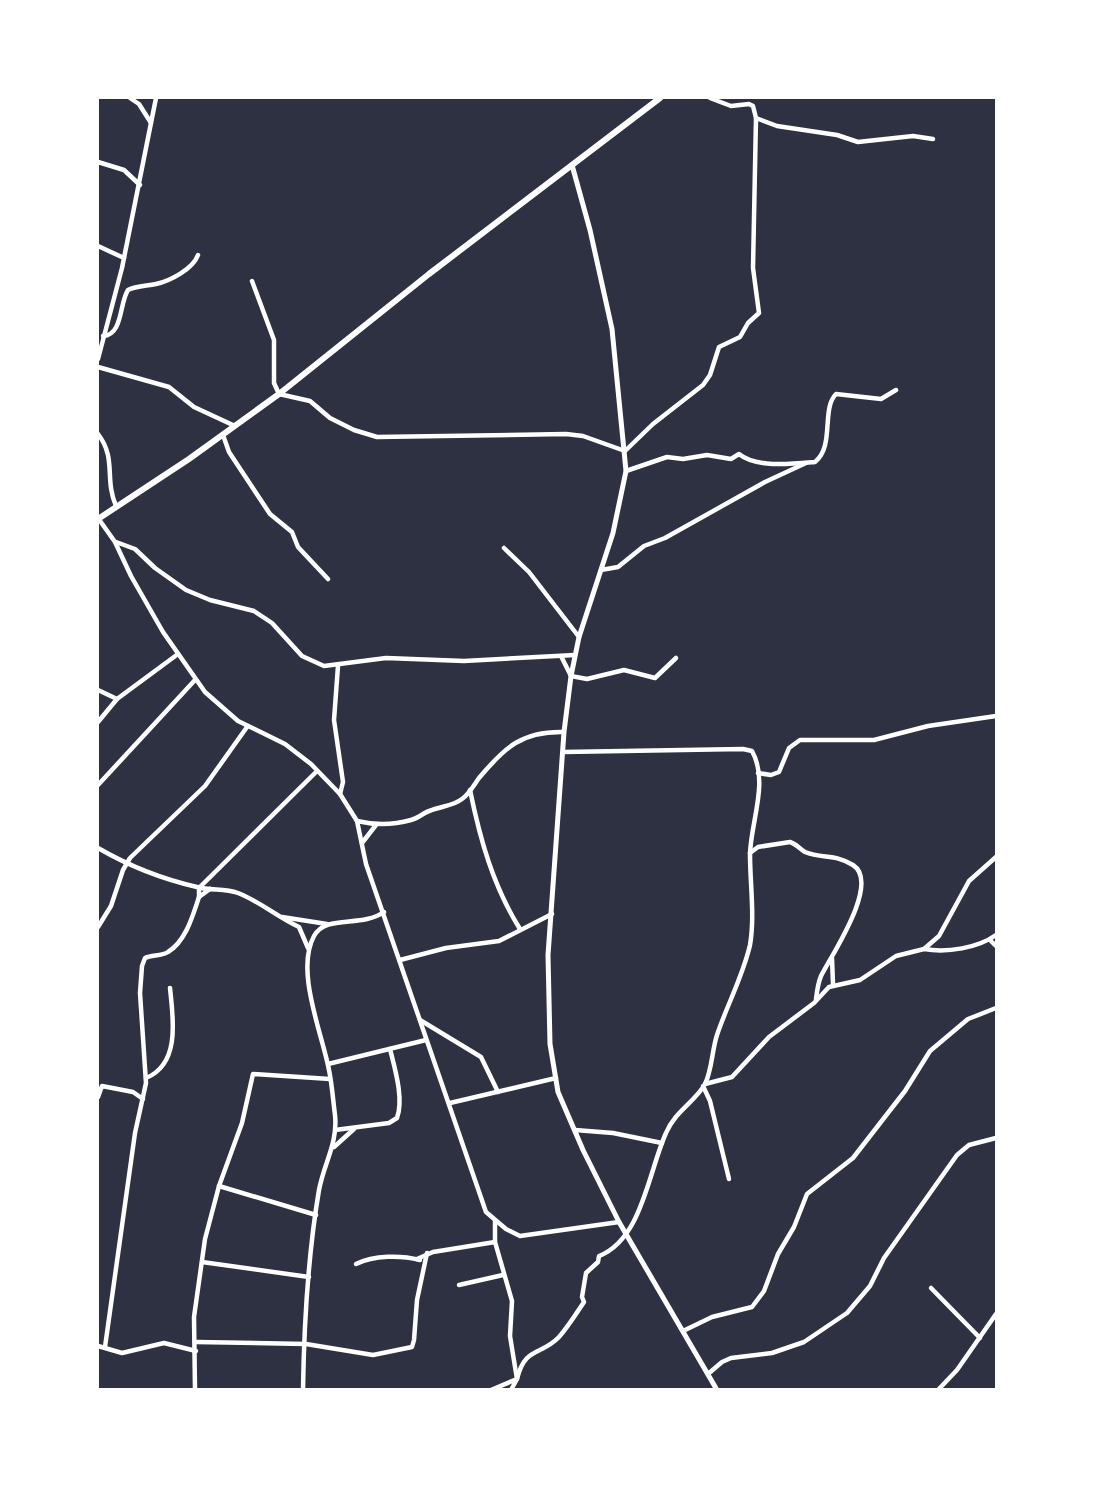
<svg xmlns="http://www.w3.org/2000/svg" width="1094" height="1487" viewBox="0 0 1094 1487" font-family="'Exo 2',sans-serif">
<rect width="100%" height="100%" fill="#2d3142"/>
<g fill="none" stroke-linecap="round" stroke-linejoin="round">
<!-- minor -->
<g stroke="#fff" stroke-width="4.5">
<path d="M 130,98 L 139,104 L 151,123"/>
<path d="M 756,118 L 777,126 L 837,135 L 858,142 L 913,136 L 933,139"/>
<path d="M 98,162 L 124,170 L 140,185"/>
<path d="M 98,246 L 124,258"/>
<path d="M 252,281 L 274,340 L 274,383 L 279,394 L 310,401 L 330,418 L 354,430 L 377,437 L 566,434 L 583,436 L 625,451 L 653,424 L 703,385 L 710,375 L 719,347 L 740,337 L 748,323 L 759,313 L 753,268 L 756,118 L 753,106 L 749,104 L 731,106 L 710,98"/>
<path d="M 103,336 C 123,335 119,304 128,290 C 136,286 147,286 156,284 C 170,281 193,269 198,255"/>
<path d="M 98,359 L 122,268 L 156,98"/>
<path d="M 98,367 L 169,387 L 194,407 L 235,426"/>
<path d="M 98,434 C 117,459 104,478 116,506"/>
<path d="M 223,435 L 229,452 L 270,514 L 292,532 L 298,547 L 328,579"/>
<path d="M 626,471 L 667,457 L 683,459 L 707,455 L 731,459 L 739,454 C 756,468 792,464 815,462 C 835,446 821,409 836,394 L 881,399 L 896,390"/>
<path d="M 98,518 L 115,542 L 131,576 L 163,632 L 205,692 L 238,721 L 285,744 L 311,764 L 340,794 L 357,821 L 366,864 L 486,1212 L 506,1229 L 520,1236 L 619,1222"/>
<path d="M 116,542 L 135,549 L 155,568 L 186,590 L 210,600 L 254,611 L 272,623 L 302,656 L 324,666 L 386,658 L 464,661 L 575,655"/>
<path d="M 504,548 L 529,572 L 579,637"/>
<path d="M 601,570 L 618,567 L 644,546 L 665,538 L 765,482 L 806,463"/>
<path d="M 561,656 L 571,676 L 587,679 L 624,670 L 655,678 L 676,658"/>
<path d="M 338,666 L 334,720 L 343,782 L 340,794"/>
<path d="M 98,690 L 117,699 L 178,654"/>
<path d="M 98,722 L 117,699"/>
<path d="M 758,773 L 771,775 L 779,772 L 789,748 L 800,740 L 874,740 L 928,726 L 996,716"/>
<path d="M 98,785 L 195,680"/>
<path d="M 470,790 C 480,839 493,886 520,929"/>
<path d="M 357,821 C 374,825 393,825 411,820 C 419,818 424,812 432,810 C 442,806 453,806 462,799 C 469,794 474,785 479,778 C 505,747 522,731 564,732"/>
<path d="M 362,843 L 376,825"/>
<path d="M 98,848 C 129,866 162,879 197,887 C 211,891 224,888 238,893 C 261,902 277,917 299,927 L 308,948"/>
<path d="M 750,853 L 758,847 L 790,842 C 796,844 800,849 805,852 C 822,859 836,854 853,865 C 881,883 831,956 821,976 C 818,983 817,991 816,999"/>
<path d="M 210,889 L 199,897 L 199,888 L 317,771"/>
<path d="M 282,917 L 327,924"/>
<path d="M 98,927 L 111,906 L 123,870 L 130,858 L 205,786 L 247,727"/>
<path d="M 990,940 L 996,946"/>
<path d="M 924,949 C 947,953 978,948 996,935"/>
<path d="M 832,958 L 833,984"/>
<path d="M 400,960 L 446,948 L 499,941 L 552,914"/>
<path d="M 420,1020 L 481,1057 L 498,1092"/>
<path d="M 328,1064 L 426,1040"/>
<path d="M 146,1078 C 181,1064 173,1017 170,988"/>
<path d="M 705,1084 L 732,1077 L 769,1037 L 814,1003 L 829,987 L 860,980 L 896,956 L 924,949 L 939,936 L 969,881 L 996,857"/>
<path d="M 703,1086 L 710,1101 L 729,1179"/>
<path d="M 98,1097 L 102,1086 L 133,1092 L 143,1099"/>
<path d="M 450,1103 L 556,1078"/>
<path d="M 335,1130 L 389,1123 L 397,1118 C 404,1099 395,1069 390,1049"/>
<path d="M 575,1130 L 613,1133 L 662,1143"/>
<path d="M 334,1147 L 354,1129"/>
<path d="M 316,1215 L 219,1186 L 242,1123 L 253,1074 L 330,1079"/>
<path d="M 495,1221 L 495,1242 L 512,1301 L 510,1336 L 517,1379 L 511,1390"/>
<path d="M 417,1259 L 433,1252 L 495,1242"/>
<path d="M 202,1262 L 309,1277"/>
<path d="M 356,1264 C 374,1255 401,1255 420,1260"/>
<path d="M 459,1285 L 503,1275"/>
<path d="M 931,1288 L 980,1338"/>
<path d="M 683,1331 L 712,1317 L 752,1307 L 764,1291 L 778,1254 L 794,1227 L 807,1194 L 853,1158 L 905,1091 L 930,1051 L 968,1019 L 996,1008"/>
<path d="M 196,1342 L 306,1344 L 373,1355 L 412,1347 L 414,1340 L 417,1300 L 427,1253"/>
<path d="M 98,1346 L 122,1353 L 164,1343 L 196,1351"/>
<path d="M 105,1347 L 135,1133 L 146,1083 L 140,993 L 142,966 L 145,958 C 152,955 162,956 168,952 C 186,941 193,915 199,897"/>
<path d="M 708,1374 L 722,1362 L 731,1358 L 772,1353 L 804,1342 L 847,1313 L 870,1286 L 884,1258 L 957,1155 L 969,1145 L 996,1138"/>
<path d="M 195,1390 L 194,1317 L 205,1239 L 219,1186"/>
<path d="M 303,1390 C 304,1323 308,1255 319,1190 C 324,1163 338,1143 335,1115 C 333,1100 332,1084 329,1070 C 322,1033 295,971 314,936 C 326,914 361,928 384,912"/>
<path d="M 491,1390 L 517,1379 C 525,1346 541,1356 559,1337 C 568,1327 576,1314 584,1302 L 582,1297 L 586,1273 L 598,1262 L 599,1256 C 642,1239 648,1173 666,1133 C 675,1111 696,1101 705,1084 C 712,1070 712,1050 717,1035 C 727,1005 743,976 750,945 C 755,916 750,884 750,854 C 751,821 769,782 752,751 L 743,749 L 563,752"/>
<path d="M 938,1390 L 957,1370 L 996,1314"/>
</g>
<!-- tertiary -->
<path stroke="#fff" stroke-width="5" d="M 572,165 L 590,230 L 612,329 L 626,471 L 613,533 L 579,637 L 571,676 L 564,732 L 548,955 L 550,1044 L 558,1092 L 583,1150 L 619,1222 L 717,1390"/>
<!-- secondary -->
<path stroke="#fff" stroke-width="6" d="M 98,519 L 189,459 L 279,394 L 429,274 L 660,98"/>
</g>
<!-- border -->
<rect width="1094" height="1487" fill="none" stroke="#ffffff" stroke-width="198"/>
</svg>
